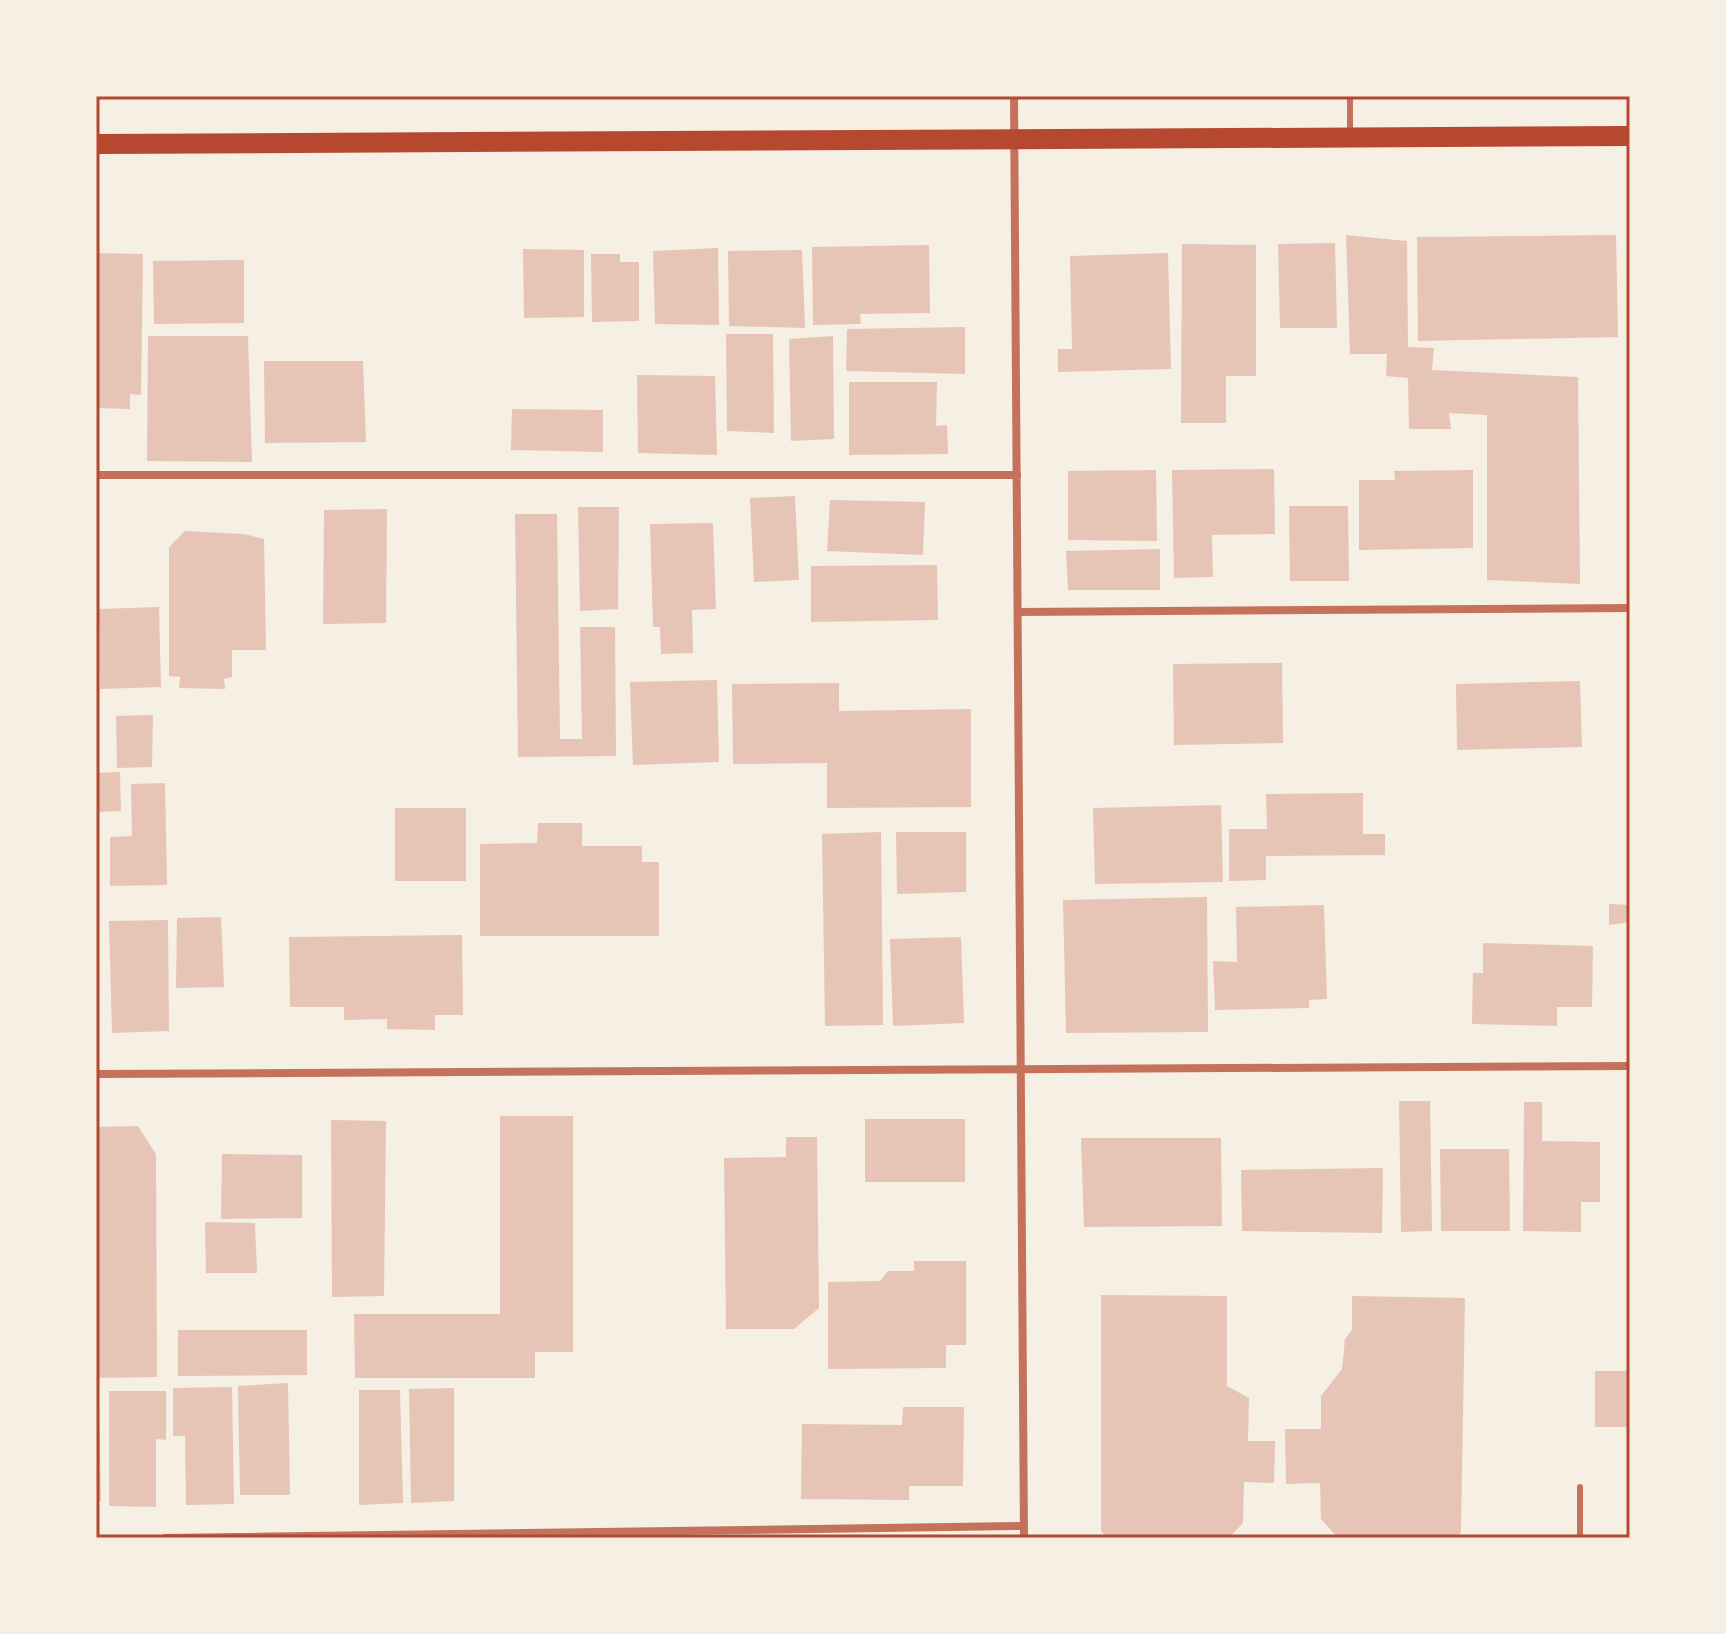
<svg xmlns="http://www.w3.org/2000/svg" width="1726" height="1634" viewBox="0 0 1726 1634" font-family="'Open Sans',sans-serif">
<rect width="100%" height="100%" fill="#f6efe4"/>
<!-- building -->
<g fill="#e6c5b7">
<path d="M 1346,235 L 1407,241 L 1408,347 L 1434,348 L 1432,370 L 1578,377 L 1580,584 L 1487,580 L 1487,415 L 1449,413 L 1451,429 L 1409,429 L 1408,378 L 1386,376 L 1387,354 L 1350,354 Z"/>
<path d="M 1616,235 L 1618,337 L 1418,341 L 1417,237 Z"/>
<path d="M 1335,243 L 1337,328 L 1280,328 L 1278,244 Z"/>
<path d="M 1182,244 L 1256,245 L 1256,376 L 1226,376 L 1226,423 L 1181,423 Z"/>
<path d="M 929,245 L 930,313 L 860,314 L 861,324 L 813,325 L 812,247 Z"/>
<path d="M 718,248 L 719,325 L 655,324 L 653,251 Z"/>
<path d="M 523,249 L 584,250 L 584,317 L 524,318 Z"/>
<path d="M 802,250 L 805,328 L 729,326 L 728,251 Z"/>
<path d="M 96,253 L 143,254 L 141,395 L 130,394 L 130,409 L 96,408 Z"/>
<path d="M 1168,253 L 1171,369 L 1058,372 L 1058,349 L 1072,349 L 1070,256 Z"/>
<path d="M 591,254 L 620,254 L 620,262 L 639,262 L 639,321 L 592,322 Z"/>
<path d="M 244,260 L 244,323 L 154,324 L 153,261 Z"/>
<path d="M 965,327 L 965,374 L 846,371 L 847,329 Z"/>
<path d="M 726,334 L 773,334 L 774,433 L 727,431 Z"/>
<path d="M 148,336 L 248,336 L 252,462 L 147,461 Z"/>
<path d="M 833,336 L 834,439 L 791,441 L 789,339 Z"/>
<path d="M 264,361 L 363,361 L 366,442 L 265,443 Z"/>
<path d="M 637,375 L 715,376 L 717,455 L 638,453 Z"/>
<path d="M 849,382 L 937,382 L 936,426 L 947,425 L 948,454 L 849,455 Z"/>
<path d="M 512,409 L 603,410 L 603,452 L 511,450 Z"/>
<path d="M 1274,469 L 1275,534 L 1212,535 L 1213,577 L 1174,578 L 1172,470 Z"/>
<path d="M 1156,470 L 1157,541 L 1068,540 L 1068,471 Z"/>
<path d="M 1473,470 L 1473,548 L 1359,550 L 1359,480 L 1395,480 L 1394,471 Z"/>
<path d="M 795,496 L 799,580 L 754,582 L 750,498 Z"/>
<path d="M 830,500 L 925,502 L 923,555 L 827,551 Z"/>
<path d="M 1289,506 L 1348,506 L 1349,581 L 1290,581 Z"/>
<path d="M 578,507 L 619,507 L 618,609 L 580,611 Z"/>
<path d="M 387,509 L 386,623 L 323,624 L 324,510 Z"/>
<path d="M 515,514 L 557,514 L 560,739 L 582,739 L 580,627 L 615,627 L 616,756 L 518,757 Z"/>
<path d="M 713,523 L 716,609 L 692,610 L 693,653 L 661,654 L 660,627 L 653,627 L 650,524 Z"/>
<path d="M 185,531 L 244,534 L 264,539 L 266,650 L 232,650 L 232,677 L 224,679 L 225,689 L 179,688 L 180,677 L 169,676 L 169,547 Z"/>
<path d="M 1160,549 L 1160,590 L 1068,590 L 1066,551 Z"/>
<path d="M 937,565 L 938,620 L 811,622 L 811,566 Z"/>
<path d="M 159,607 L 161,687 L 100,689 L 99,609 Z"/>
<path d="M 1282,663 L 1283,743 L 1174,745 L 1173,664 Z"/>
<path d="M 717,680 L 719,762 L 633,765 L 630,682 Z"/>
<path d="M 1580,681 L 1582,747 L 1457,750 L 1456,684 Z"/>
<path d="M 839,683 L 839,711 L 971,709 L 971,807 L 827,808 L 827,763 L 733,764 L 732,684 Z"/>
<path d="M 153,715 L 152,767 L 117,768 L 116,716 Z"/>
<path d="M 120,772 L 121,811 L 96,812 L 96,773 Z"/>
<path d="M 165,783 L 167,885 L 110,886 L 110,837 L 132,836 L 131,784 Z"/>
<path d="M 1363,793 L 1363,834 L 1385,834 L 1385,855 L 1266,856 L 1266,880 L 1229,881 L 1229,829 L 1267,829 L 1266,794 Z"/>
<path d="M 1221,805 L 1223,882 L 1095,884 L 1093,808 Z"/>
<rect x="395" y="808" width="71" height="73"/>
<path d="M 538,823 L 582,823 L 582,846 L 642,846 L 642,862 L 659,862 L 659,936 L 480,936 L 480,844 L 537,843 Z"/>
<path d="M 881,832 L 883,1025 L 825,1026 L 822,834 Z"/>
<path d="M 896,832 L 966,832 L 966,892 L 897,894 Z"/>
<path d="M 1207,897 L 1208,1032 L 1066,1033 L 1063,900 Z"/>
<path d="M 1609,904 L 1630,905 L 1630,922 L 1609,925 Z"/>
<path d="M 1324,905 L 1327,999 L 1309,1000 L 1309,1008 L 1215,1010 L 1213,961 L 1237,962 L 1236,907 Z"/>
<path d="M 221,917 L 224,987 L 176,988 L 177,918 Z"/>
<path d="M 168,920 L 169,1031 L 112,1033 L 109,921 Z"/>
<path d="M 462,935 L 463,1015 L 435,1015 L 435,1030 L 387,1029 L 387,1019 L 344,1020 L 344,1007 L 290,1007 L 289,937 Z"/>
<path d="M 961,937 L 964,1023 L 893,1026 L 890,939 Z"/>
<path d="M 1483,943 L 1593,946 L 1592,1007 L 1557,1007 L 1557,1026 L 1472,1024 L 1473,973 L 1483,973 Z"/>
<path d="M 1399,1101 L 1430,1101 L 1432,1231 L 1401,1232 Z"/>
<path d="M 1524,1102 L 1542,1102 L 1542,1141 L 1600,1142 L 1600,1202 L 1581,1202 L 1581,1232 L 1523,1231 Z"/>
<path d="M 500,1116 L 573,1116 L 573,1352 L 535,1352 L 535,1378 L 355,1378 L 354,1314 L 500,1314 Z"/>
<rect x="865" y="1119" width="100" height="63"/>
<path d="M 331,1120 L 386,1121 L 384,1296 L 332,1297 Z"/>
<path d="M 138,1126 L 156,1154 L 157,1377 L 96,1378 L 96,1127 Z"/>
<path d="M 786,1137 L 817,1137 L 819,1308 L 794,1329 L 726,1329 L 724,1158 L 786,1157 Z"/>
<path d="M 1081,1138 L 1221,1138 L 1222,1226 L 1084,1227 Z"/>
<path d="M 1440,1149 L 1509,1149 L 1510,1231 L 1441,1231 Z"/>
<path d="M 222,1154 L 302,1155 L 302,1218 L 221,1219 Z"/>
<path d="M 1383,1168 L 1382,1233 L 1242,1231 L 1241,1170 Z"/>
<path d="M 205,1222 L 255,1223 L 257,1273 L 206,1273 Z"/>
<path d="M 914,1261 L 966,1261 L 966,1345 L 946,1345 L 946,1368 L 828,1369 L 828,1282 L 880,1281 L 888,1271 L 914,1271 Z"/>
<path d="M 1101,1295 L 1227,1296 L 1227,1386 L 1249,1398 L 1248,1441 L 1275,1441 L 1274,1483 L 1244,1482 L 1243,1523 L 1229,1538 L 1107,1538 L 1101,1531 Z"/>
<path d="M 1352,1296 L 1465,1298 L 1461,1532 L 1456,1538 L 1338,1538 L 1321,1519 L 1320,1483 L 1286,1484 L 1285,1429 L 1321,1429 L 1321,1396 L 1342,1369 L 1345,1339 L 1352,1330 Z"/>
<path d="M 178,1330 L 307,1330 L 307,1375 L 178,1376 Z"/>
<rect x="1595" y="1371" width="35" height="56"/>
<path d="M 288,1383 L 290,1495 L 240,1495 L 238,1386 Z"/>
<path d="M 232,1387 L 234,1504 L 186,1505 L 185,1436 L 173,1436 L 173,1388 Z"/>
<path d="M 454,1388 L 454,1501 L 411,1503 L 409,1389 Z"/>
<path d="M 359,1390 L 400,1390 L 403,1503 L 359,1505 Z"/>
<path d="M 109,1391 L 166,1391 L 166,1440 L 156,1439 L 156,1507 L 109,1506 Z"/>
<path d="M 96,1398 L 99,1398 L 101,1501 L 96,1501 Z"/>
<path d="M 903,1407 L 964,1407 L 963,1486 L 909,1486 L 909,1500 L 801,1499 L 802,1424 L 902,1425 Z"/>
</g>
<g fill="none" stroke-linecap="round" stroke-linejoin="round">
<!-- service -->
<g stroke="#c5725c" stroke-width="6">
<path d="M 1350,134 L 1350,96"/>
<path d="M 1580,1538 L 1580,1487"/>
</g>
<!-- minor -->
<g stroke="#c5725c" stroke-width="8">
<path d="M 1014,96 L 1024,1538"/>
<path d="M 96,475 L 1017,475"/>
<path d="M 1018,612 L 1630,608"/>
<path d="M 96,1074 L 1630,1066"/>
<path d="M 165,1538 L 1024,1526"/>
</g>
<!-- primary -->
<path stroke="#b5482f" stroke-width="20" d="M 96,144 L 1630,136"/>
</g>
<!-- border -->
<rect width="1726" height="1634" fill="none" stroke="#f6efe4" stroke-width="196"/>
<rect x="98" y="98" width="1530" height="1438" fill="none" stroke="#b5482f" stroke-width="3"/>
</svg>
